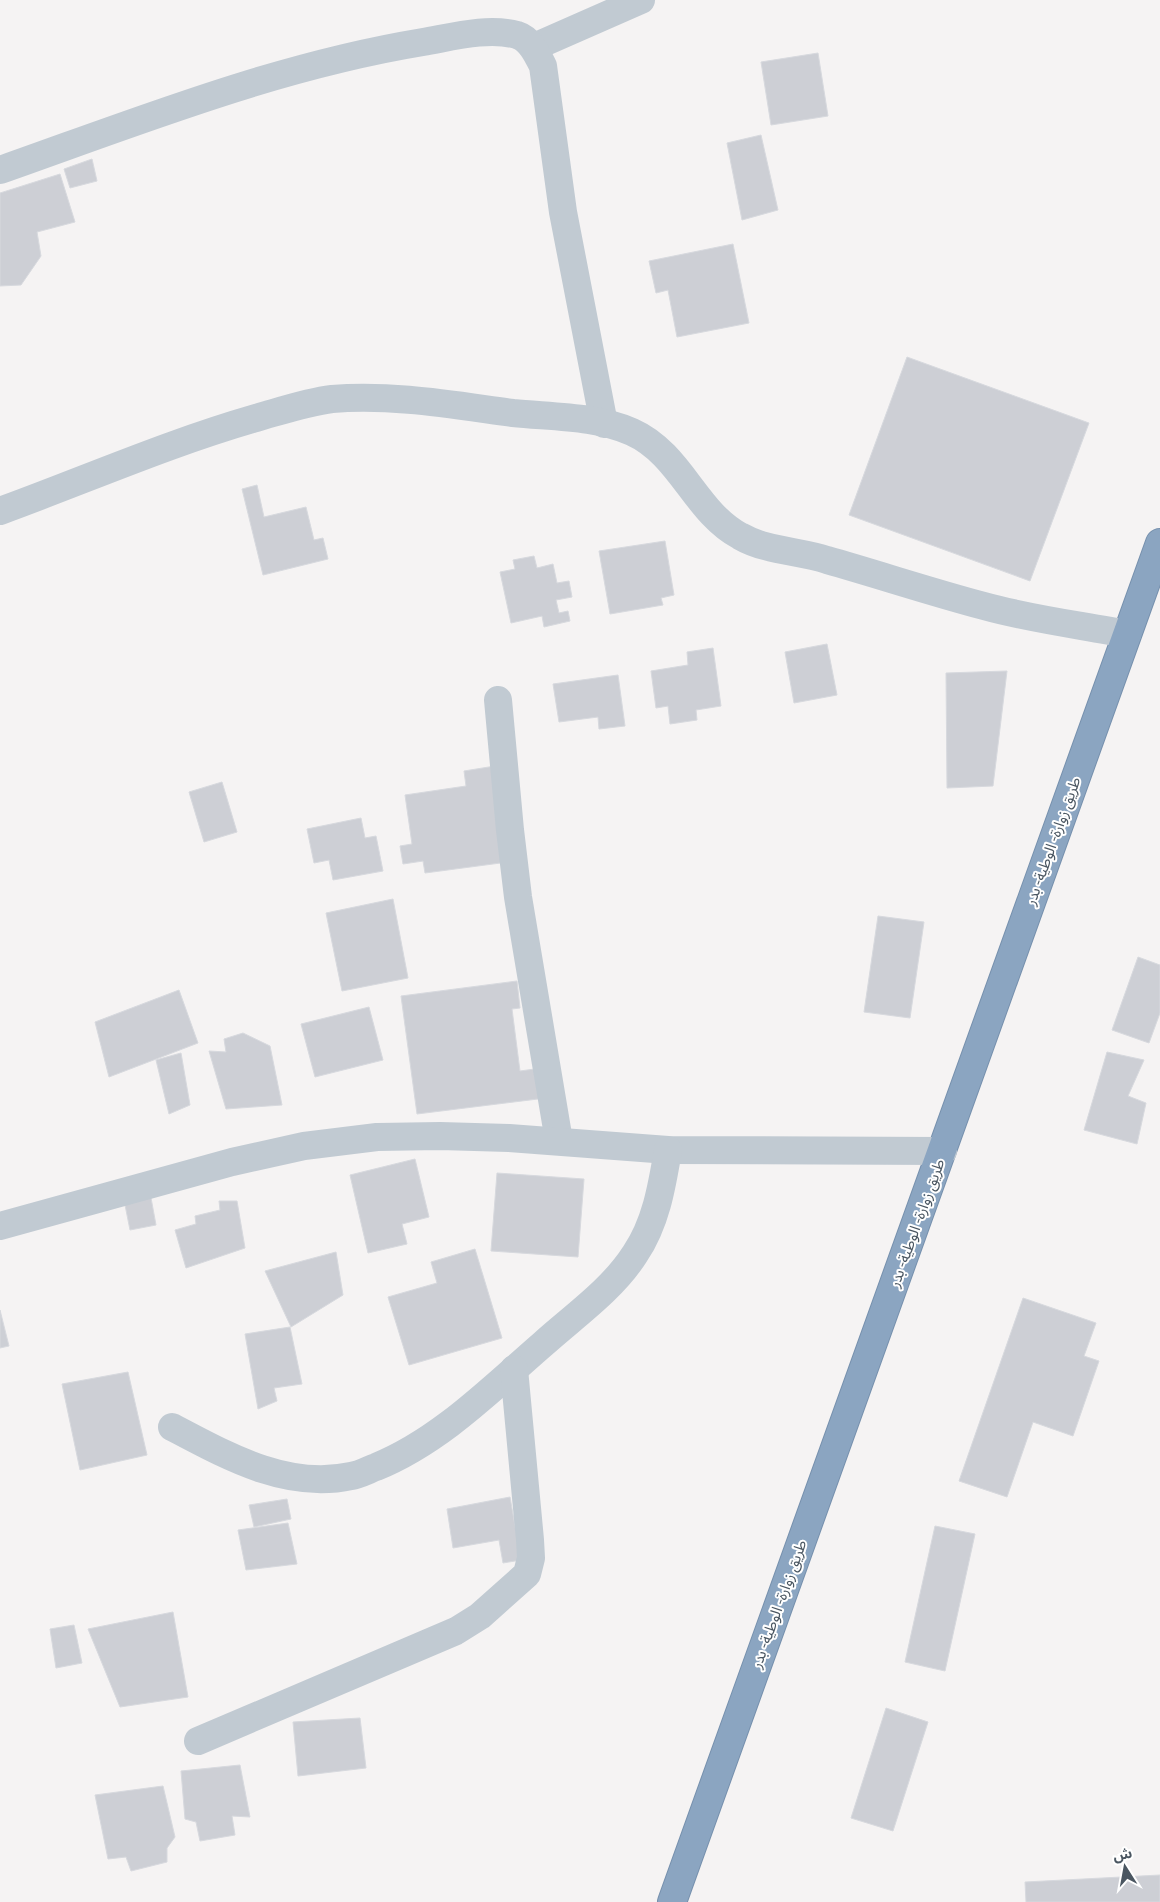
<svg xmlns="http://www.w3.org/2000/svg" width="1160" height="1902" viewBox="0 0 1160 1902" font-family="Karla,'Noto Sans Arabic',sans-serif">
<rect width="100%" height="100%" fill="#f5f3f3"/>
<!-- building -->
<g fill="#cdcfd5" stroke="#d7d9de">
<path d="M 818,53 L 828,116 L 771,125 L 761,62 Z"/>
<path d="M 761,135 L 778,210 L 742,220 L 727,143 Z"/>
<path d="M 92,159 L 97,181 L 70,188 L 64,169 Z"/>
<path d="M 60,174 L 75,222 L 37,232 L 41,256 L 21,285 L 0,286 L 0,193 Z"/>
<path d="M 733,244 L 749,323 L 677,337 L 668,290 L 656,293 L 649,261 Z"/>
<path d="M 907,357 L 1089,423 L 1030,581 L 849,515 Z"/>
<path d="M 257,485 L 264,517 L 306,507 L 314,540 L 323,538 L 328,559 L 263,575 L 242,489 Z"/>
<path d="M 665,541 L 674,595 L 661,598 L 663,605 L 610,614 L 599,551 Z"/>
<path d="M 534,556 L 537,568 L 553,564 L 557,583 L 569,581 L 572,597 L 556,600 L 559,613 L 568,611 L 570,621 L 544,627 L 542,616 L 511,623 L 500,572 L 515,569 L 513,560 Z"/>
<path d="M 827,644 L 837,695 L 794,703 L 785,652 Z"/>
<path d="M 713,648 L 721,706 L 696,710 L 697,720 L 670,724 L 668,706 L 656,708 L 651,671 L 688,665 L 687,652 Z"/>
<path d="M 1007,671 L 993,786 L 947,788 L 946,673 Z"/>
<path d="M 618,675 L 625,726 L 599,729 L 598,717 L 559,722 L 553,684 Z"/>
<path d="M 495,766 L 508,862 L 425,873 L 423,861 L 403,864 L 400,846 L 412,844 L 405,795 L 466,786 L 464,771 Z"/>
<path d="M 222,782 L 237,832 L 204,842 L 189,792 Z"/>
<path d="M 361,818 L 365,838 L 376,836 L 383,871 L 333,880 L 329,860 L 314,863 L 307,829 Z"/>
<path d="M 393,899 L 408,978 L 342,991 L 326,913 Z"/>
<path d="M 878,916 L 924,922 L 910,1018 L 864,1012 Z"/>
<path d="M 1138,957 L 1160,965 L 1160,1013 L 1149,1043 L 1112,1030 Z"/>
<path d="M 517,981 L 520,1008 L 512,1009 L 520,1071 L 542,1068 L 546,1098 L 417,1114 L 401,996 Z"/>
<path d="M 179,990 L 198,1043 L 109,1077 L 95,1022 Z"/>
<path d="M 369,1007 L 383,1060 L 315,1077 L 301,1024 Z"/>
<path d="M 243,1033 L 270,1046 L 282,1105 L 226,1109 L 209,1051 L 226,1052 L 224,1039 Z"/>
<path d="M 1107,1052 L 1144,1060 L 1128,1096 L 1146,1103 L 1137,1144 L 1084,1130 Z"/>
<path d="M 181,1053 L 190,1105 L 169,1114 L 156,1060 Z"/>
<path d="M 415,1159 L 429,1217 L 402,1224 L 407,1244 L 368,1253 L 350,1175 Z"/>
<path d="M 497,1173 L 584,1179 L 578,1257 L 491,1251 Z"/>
<path d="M 149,1187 L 156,1225 L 130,1230 L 123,1195 Z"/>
<path d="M 219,1201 L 237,1201 L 245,1248 L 186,1268 L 175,1230 L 196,1224 L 195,1216 L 220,1210 Z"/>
<path d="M 475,1249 L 502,1338 L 409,1365 L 388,1297 L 437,1283 L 431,1262 Z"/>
<path d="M 336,1252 L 343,1295 L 291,1327 L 265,1271 Z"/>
<path d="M 1023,1298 L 1096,1323 L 1084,1356 L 1099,1361 L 1073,1436 L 1033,1422 L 1007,1497 L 959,1481 Z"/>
<path d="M 0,1310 L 9,1346 L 0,1348 Z"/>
<path d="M 290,1327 L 302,1384 L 274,1388 L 277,1401 L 258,1409 L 245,1334 Z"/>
<path d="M 128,1372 L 147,1455 L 80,1470 L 62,1384 Z"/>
<path d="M 510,1497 L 521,1560 L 503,1563 L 499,1540 L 453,1548 L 447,1509 Z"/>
<path d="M 287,1499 L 291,1519 L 254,1527 L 249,1505 Z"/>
<path d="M 288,1523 L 297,1564 L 246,1570 L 238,1530 Z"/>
<path d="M 935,1526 L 975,1534 L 945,1671 L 905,1662 Z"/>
<path d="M 173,1612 L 188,1697 L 120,1707 L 88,1629 Z"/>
<path d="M 74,1625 L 82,1663 L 56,1668 L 50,1629 Z"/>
<path d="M 886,1708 L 928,1722 L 893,1831 L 851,1818 Z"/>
<path d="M 360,1718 L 366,1768 L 298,1776 L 293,1722 Z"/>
<path d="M 240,1765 L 250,1817 L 232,1816 L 235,1835 L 200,1841 L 196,1822 L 185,1819 L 181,1771 Z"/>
<path d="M 163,1786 L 175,1837 L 167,1848 L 167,1862 L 131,1871 L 126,1857 L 108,1859 L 95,1795 Z"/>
<path d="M 1160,1875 L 1160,1902 L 1026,1902 L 1025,1882 Z"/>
</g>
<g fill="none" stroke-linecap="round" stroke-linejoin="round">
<!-- highway casing -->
<g stroke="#7690ad" stroke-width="30">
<path id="highway" d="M 672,1902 L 1160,543"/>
</g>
<!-- minor -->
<g stroke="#c1cad2" stroke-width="28">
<path d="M 534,47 L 641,0"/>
<path d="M 0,170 C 139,121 277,66 423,42 C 452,37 488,27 517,35 C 530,39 537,54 543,66 L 563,212 L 604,424"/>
<path d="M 0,511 C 85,480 169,443 256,418 C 281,411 307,402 332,399 C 393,394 453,405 513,413 C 552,417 597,416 632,432 C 681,454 695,512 740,536 C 766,551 799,551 827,560 C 880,575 931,592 984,606 C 1030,619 1080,625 1127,634"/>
<path d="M 498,700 L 510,830 L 518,897 L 559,1141"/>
<path d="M 0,1226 L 232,1162 L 304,1146 L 377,1137 L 440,1136 L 509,1138 L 668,1150 L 943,1151"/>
<path d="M 172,1427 C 227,1456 287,1490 351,1476 C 359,1475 368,1470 376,1467 C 440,1441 491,1389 543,1344 C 574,1316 612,1290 635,1254 C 656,1223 662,1186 668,1150"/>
<path d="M 198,1741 L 456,1631 L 480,1616 L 527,1574 L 531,1558 L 530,1540 L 514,1369"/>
</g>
<!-- highway -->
<use href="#highway" stroke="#8ba5c1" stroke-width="28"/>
</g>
<g text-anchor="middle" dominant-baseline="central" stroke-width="4" stroke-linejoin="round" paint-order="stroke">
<!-- street labels -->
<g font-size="15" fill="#4a5661" stroke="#fff">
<text transform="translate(1053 841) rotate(-70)">طريق زوارة- الوطية- بدر</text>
<text transform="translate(917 1223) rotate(-70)">طريق زوارة- الوطية- بدر</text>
<text transform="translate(779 1604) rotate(-70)">طريق زوارة- الوطية- بدر</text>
</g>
</g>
<!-- north arrow -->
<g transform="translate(1125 1867) rotate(349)" stroke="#ffffff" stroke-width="4" paint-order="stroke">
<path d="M0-4L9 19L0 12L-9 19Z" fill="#4a5661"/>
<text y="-8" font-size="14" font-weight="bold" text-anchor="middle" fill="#4a5661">ش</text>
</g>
</svg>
